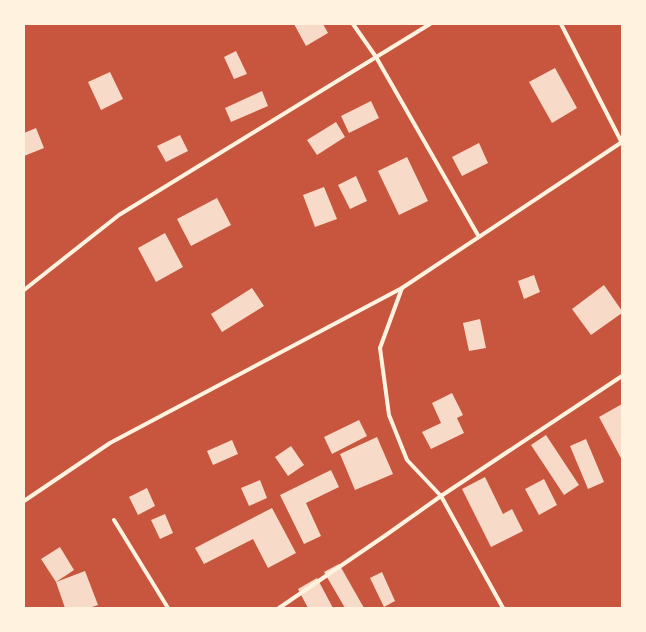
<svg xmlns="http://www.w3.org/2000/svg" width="646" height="632" viewBox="0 0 646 632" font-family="Figtree,sans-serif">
<rect width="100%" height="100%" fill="#c8553d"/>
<!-- building -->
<g fill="#f7dbc8">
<path d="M 294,24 L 323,24 L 328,33 L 306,46 Z"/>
<path d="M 236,51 L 247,74 L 234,79 L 224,57 Z"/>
<path d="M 555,68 L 577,108 L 552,123 L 529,82 Z"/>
<path d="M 110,72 L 123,99 L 101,110 L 88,82 Z"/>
<path d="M 262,91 L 268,106 L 231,122 L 225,108 Z"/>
<path d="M 371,101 L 379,118 L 349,133 L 341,116 Z"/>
<path d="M 336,122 L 345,137 L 317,155 L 307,140 Z"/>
<path d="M 36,128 L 44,148 L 24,156 L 24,133 Z"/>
<path d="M 180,135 L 188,151 L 166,162 L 157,146 Z"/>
<path d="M 479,143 L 488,163 L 462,176 L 452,157 Z"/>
<path d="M 407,157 L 428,201 L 399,215 L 378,171 Z"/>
<path d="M 356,176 L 367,201 L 350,209 L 338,185 Z"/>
<path d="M 324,187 L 337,219 L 315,227 L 303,195 Z"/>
<path d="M 217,198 L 231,225 L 191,246 L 177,219 Z"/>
<path d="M 165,233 L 183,267 L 156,282 L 138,248 Z"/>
<path d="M 534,275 L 540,292 L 524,299 L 518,281 Z"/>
<path d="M 604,285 L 622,311 L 622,313 L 591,335 L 572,309 Z"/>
<path d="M 252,288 L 264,306 L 222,332 L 211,314 Z"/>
<path d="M 480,319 L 486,348 L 469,351 L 463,323 Z"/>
<path d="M 452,393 L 463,415 L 457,418 L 464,433 L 431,449 L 422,432 L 441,423 L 432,403 Z"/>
<path d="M 622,404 L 622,460 L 599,417 Z"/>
<path d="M 359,420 L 367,436 L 332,454 L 324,437 Z"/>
<path d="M 546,435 L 579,485 L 564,495 L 531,445 Z"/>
<path d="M 377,437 L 393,474 L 355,490 L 340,454 Z"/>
<path d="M 586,439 L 604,482 L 588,489 L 570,446 Z"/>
<path d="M 232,440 L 238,454 L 213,465 L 207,451 Z"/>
<path d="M 291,446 L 304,465 L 288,476 L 275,457 Z"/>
<path d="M 331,470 L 339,487 L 306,503 L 321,536 L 304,544 L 280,495 Z"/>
<path d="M 485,477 L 503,514 L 512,509 L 523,531 L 491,547 L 462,489 Z"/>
<path d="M 544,479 L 557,505 L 539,515 L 525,489 Z"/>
<path d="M 260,480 L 267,498 L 249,506 L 241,488 Z"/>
<path d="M 147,488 L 155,506 L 138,515 L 129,497 Z"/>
<path d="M 272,508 L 296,553 L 268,568 L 253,539 L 204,564 L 195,548 Z"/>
<path d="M 165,514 L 173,533 L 160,539 L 151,520 Z"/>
<path d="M 60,547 L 74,570 L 56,582 L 41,559 Z"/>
<path d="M 339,564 L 364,608 L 345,608 L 324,572 Z"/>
<path d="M 85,571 L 98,605 L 89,608 L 65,608 L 56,582 Z"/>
<path d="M 382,572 L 395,601 L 384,607 L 370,578 Z"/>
<path d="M 317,578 L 333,608 L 308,608 L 298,589 Z"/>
</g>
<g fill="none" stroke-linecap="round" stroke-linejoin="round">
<!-- minor -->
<g stroke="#fff3e0" stroke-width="4">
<path d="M 353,24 L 376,57 L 479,237"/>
<path d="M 561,24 L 622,143"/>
<path d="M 24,290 L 119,215 L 430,24"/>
<path d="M 24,501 L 110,443 L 402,288"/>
<path d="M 114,520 L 168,608"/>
<path d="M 279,608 L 386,535 L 441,496 L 407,460 L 389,415 L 380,348 L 402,288 L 622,142"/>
<path d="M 503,608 L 441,496 L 622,376"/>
</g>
</g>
<!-- border -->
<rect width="646" height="632" fill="none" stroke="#fff3e0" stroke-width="50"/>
</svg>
